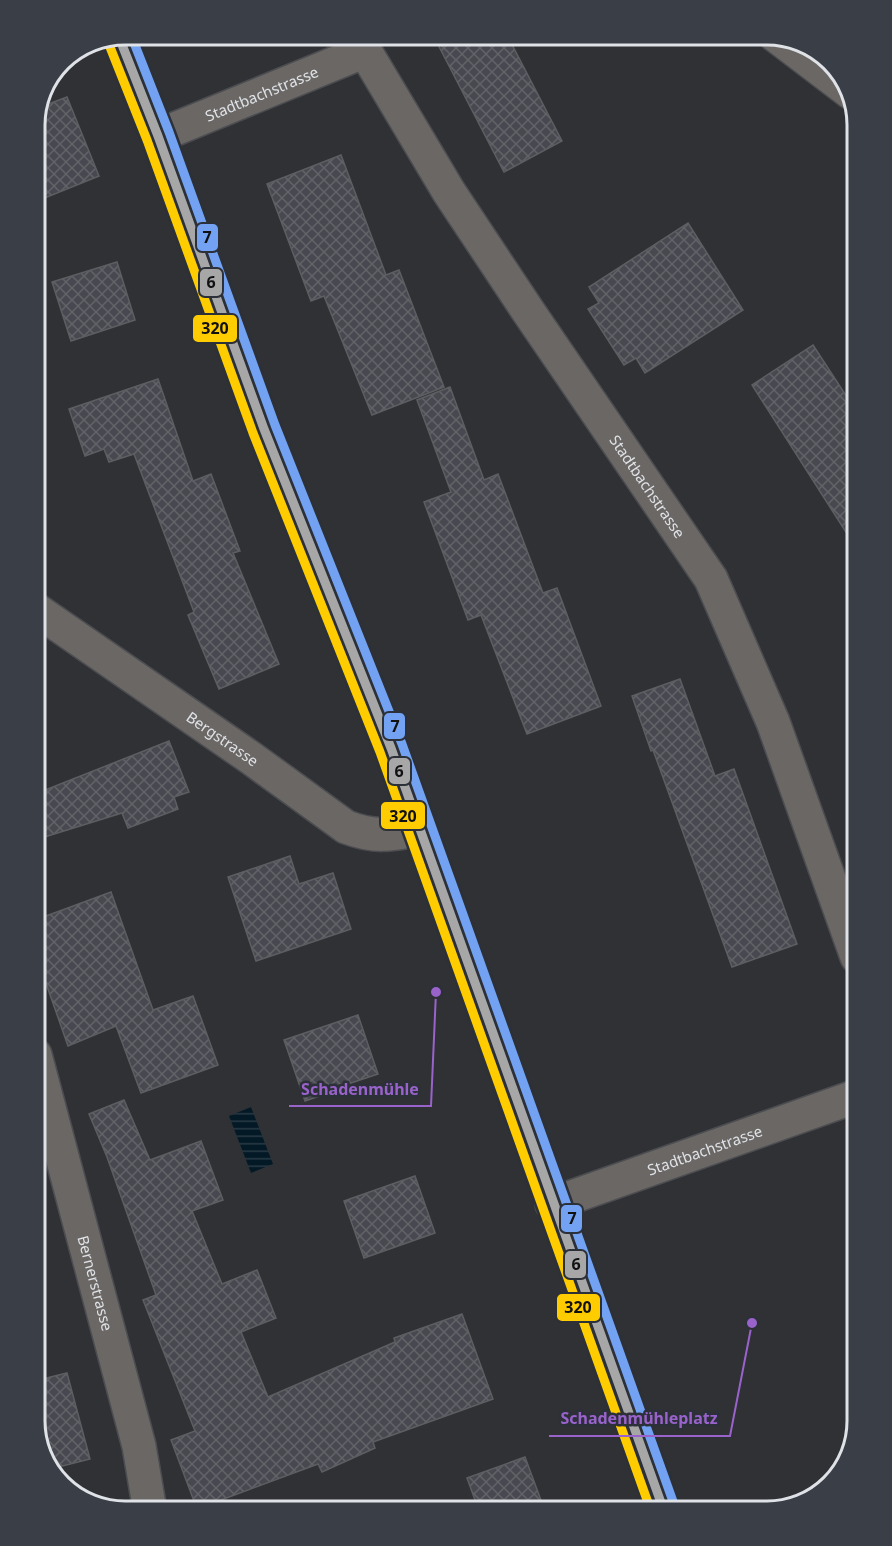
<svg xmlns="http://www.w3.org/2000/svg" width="892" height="1546" viewBox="0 0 892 1546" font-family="'Noto Sans',sans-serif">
<defs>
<pattern id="water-rules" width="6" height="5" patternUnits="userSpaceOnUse" patternTransform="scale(1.5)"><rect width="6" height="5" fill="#041926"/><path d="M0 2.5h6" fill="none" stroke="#283a46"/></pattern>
<pattern id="building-cross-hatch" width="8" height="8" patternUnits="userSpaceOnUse" patternTransform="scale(1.5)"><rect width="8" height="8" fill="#484850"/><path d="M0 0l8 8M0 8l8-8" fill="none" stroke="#626269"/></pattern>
</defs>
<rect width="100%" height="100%" fill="#2f3135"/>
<!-- water -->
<path fill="url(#water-rules)" d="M 251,1107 L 273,1164 L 251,1173 L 229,1116 Z"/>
<!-- building -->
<g fill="url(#building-cross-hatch)" stroke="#5d5e62" stroke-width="1.5">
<path d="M 433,35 L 507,35 L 562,141 L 504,172 Z"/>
<path d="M 67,97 L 99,176 L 35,202 L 35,120 L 40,107 Z"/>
<path d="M 341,155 L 386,275 L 399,270 L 444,387 L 372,415 L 324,296 L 311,301 L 267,184 Z"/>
<path d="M 688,223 L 743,310 L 645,373 L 636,358 L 624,365 L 588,309 L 599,303 L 589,287 Z"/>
<path d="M 117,262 L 135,320 L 71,341 L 52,282 Z"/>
<path d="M 813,345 L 858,414 L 858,551 L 752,385 Z"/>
<path d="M 158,379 L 193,481 L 211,474 L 240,551 L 233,553 L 279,664 L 219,689 L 188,615 L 194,612 L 134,454 L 109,462 L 104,449 L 85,456 L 69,409 Z"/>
<path d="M 450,387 L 484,480 L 498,474 L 543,593 L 557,588 L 601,706 L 527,734 L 481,615 L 468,620 L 424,502 L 451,492 L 417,400 Z"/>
<path d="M 680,679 L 715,776 L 734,769 L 797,944 L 732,967 L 653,750 L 651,751 L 632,696 Z"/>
<path d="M 169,741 L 189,792 L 174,797 L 178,809 L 128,828 L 122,813 L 35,840 L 35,794 Z"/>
<path d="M 290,856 L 299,884 L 333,873 L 351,929 L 256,961 L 228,877 Z"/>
<path d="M 111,892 L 153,1010 L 193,996 L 218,1065 L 141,1093 L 116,1026 L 68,1046 L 35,952 L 35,920 Z"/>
<path d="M 358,1015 L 378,1074 L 351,1083 L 352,1085 L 305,1101 L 284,1040 Z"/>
<path d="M 124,1100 L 150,1160 L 201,1141 L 223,1200 L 192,1211 L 222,1284 L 257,1270 L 276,1318 L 241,1332 L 268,1397 L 395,1342 L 394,1338 L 462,1314 L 493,1399 L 373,1442 L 375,1448 L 322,1472 L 318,1464 L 197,1509 L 171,1440 L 195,1431 L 143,1300 L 156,1295 L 107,1157 L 89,1114 Z"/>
<path d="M 415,1176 L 435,1233 L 364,1258 L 344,1201 Z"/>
<path d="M 67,1373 L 90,1459 L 51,1469 L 44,1461 L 34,1421 L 34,1381 Z"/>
<path d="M 525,1457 L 545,1511 L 479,1511 L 467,1478 Z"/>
</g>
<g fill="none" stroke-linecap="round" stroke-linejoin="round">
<!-- minor casing -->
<g stroke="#4c4d51" stroke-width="36">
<g id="minor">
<path id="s1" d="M 360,35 L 365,51 L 449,192 L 528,311 L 711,579 L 773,722 L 857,957"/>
<path d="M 775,35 L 850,92"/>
<path id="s2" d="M 158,136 L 365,51"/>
<path id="s3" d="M 35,609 L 251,758 L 346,827 C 375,838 390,835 420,829"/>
<path id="s4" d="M 35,1055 L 139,1446 L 150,1511"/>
<path id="s5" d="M 552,1204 L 857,1096"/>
</g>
</g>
<!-- major casing -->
<g stroke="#4c4d51" stroke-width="36">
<path id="major" d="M 119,37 L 158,136 L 264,429 L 391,748 L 664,1511"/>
</g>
<!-- minor -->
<use href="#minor" stroke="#6b6765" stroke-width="33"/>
<!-- major -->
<use href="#major" stroke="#6b6867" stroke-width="33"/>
<!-- bus-1 casing -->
<g stroke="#2c3038" stroke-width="14">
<path id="bus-1" d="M 119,37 L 158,136 L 264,429 L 391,748 L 664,1511"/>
</g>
<!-- bus-2 casing -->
<g stroke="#2c3038" stroke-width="14">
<path id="bus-2" d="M 108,42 L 147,140 L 253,433 L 380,752 L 651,1511"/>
</g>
<!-- bus-3 casing -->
<g stroke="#2c3038" stroke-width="14">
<path id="bus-3" d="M 131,35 L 169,132 L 275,425 L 402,744 L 675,1507"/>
</g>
<!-- bus-1 -->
<use href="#bus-1" stroke="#a7a7a7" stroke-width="9"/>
<!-- bus-2 -->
<use href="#bus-2" stroke="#fc0" stroke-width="9"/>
<!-- bus-3 -->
<use href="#bus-3" stroke="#72a2f1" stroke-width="9"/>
</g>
<g text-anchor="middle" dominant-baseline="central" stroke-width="5" stroke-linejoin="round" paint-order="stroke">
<!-- street labels -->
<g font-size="15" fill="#dfe2e7" stroke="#2c3038">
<text stroke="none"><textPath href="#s2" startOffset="112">Stadtbachstrasse</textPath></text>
<text stroke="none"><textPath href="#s1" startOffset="536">Stadtbachstrasse</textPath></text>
<text stroke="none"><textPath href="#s3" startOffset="228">Bergstrasse</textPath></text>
<text stroke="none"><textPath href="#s5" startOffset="162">Stadtbachstrasse</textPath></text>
<text stroke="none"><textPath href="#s4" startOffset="236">Bernerstrasse</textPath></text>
</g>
</g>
<!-- crop -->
<path d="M0 0H892V1546H0ZM125 45H767A80 80 0 0 1 847 125V1421A80 80 0 0 1 767 1501H125A80 80 0 0 1 45 1421V125A80 80 0 0 1 125 45Z" fill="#3a3e46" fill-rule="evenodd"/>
<path fill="none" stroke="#dfe2e7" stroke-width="3" d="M125 45H767A80 80 0 0 1 847 125V1421A80 80 0 0 1 767 1501H125A80 80 0 0 1 45 1421V125A80 80 0 0 1 125 45Z"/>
<!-- callouts -->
<path fill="none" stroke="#9963cb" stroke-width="2" d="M436 992L431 1106H289M752 1323L730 1436H549"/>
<g fill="#9963cb" stroke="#2c3038" stroke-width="2">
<circle cx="436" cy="992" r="6"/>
<circle cx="752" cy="1323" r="6"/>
</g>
<g font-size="16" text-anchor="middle" font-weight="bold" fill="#9963cb" stroke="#2c3038" stroke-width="5" stroke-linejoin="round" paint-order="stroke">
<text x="360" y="1095">Schadenmühle</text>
<text x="639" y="1424">Schadenmühleplatz</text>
</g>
<g stroke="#2c3038" stroke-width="2">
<rect x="196" y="223" width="23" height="29" rx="6" fill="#72a2f1"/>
<rect x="199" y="268" width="24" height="29" rx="6" fill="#a7a7a7"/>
<rect x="192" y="314" width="46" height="29" rx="6" fill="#fc0"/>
<rect x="383" y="712" width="23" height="28" rx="6" fill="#72a2f1"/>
<rect x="388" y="757" width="23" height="28" rx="6" fill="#a7a7a7"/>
<rect x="380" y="801" width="46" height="29" rx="6" fill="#fc0"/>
<rect x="560" y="1204" width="23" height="29" rx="6" fill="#72a2f1"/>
<rect x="564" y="1250" width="23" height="29" rx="6" fill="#a7a7a7"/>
<rect x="556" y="1293" width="45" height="29" rx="6" fill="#fc0"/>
</g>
<g font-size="16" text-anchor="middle" font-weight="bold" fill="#111">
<text x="207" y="243">7</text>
<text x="211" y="288">6</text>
<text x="215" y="334">320</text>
<text x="395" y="732">7</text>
<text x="399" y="777">6</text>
<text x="403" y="822">320</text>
<text x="572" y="1224">7</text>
<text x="576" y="1270">6</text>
<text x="578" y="1313">320</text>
</g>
</svg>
